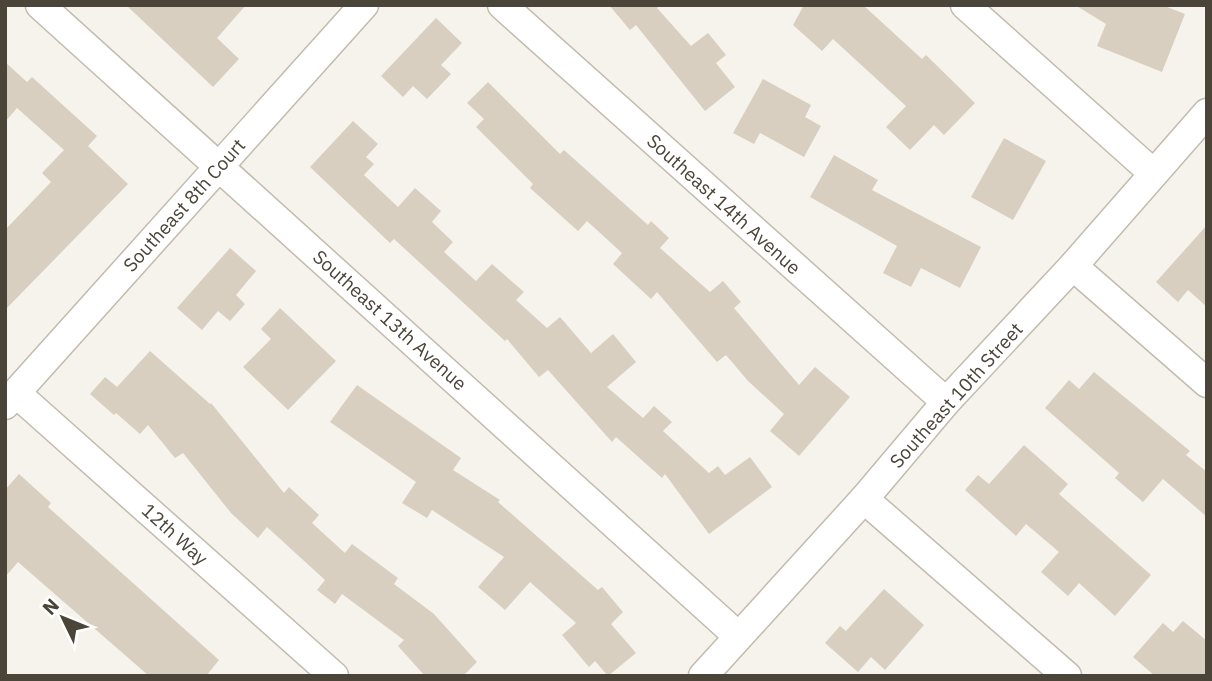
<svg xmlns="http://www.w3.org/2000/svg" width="1212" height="681" viewBox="0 0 1212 681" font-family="'IBM Plex Sans',sans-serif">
<rect width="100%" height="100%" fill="#f6f3ec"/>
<!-- building -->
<g fill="#d8cfc1">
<path d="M 126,5 L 246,5 L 217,38 L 239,59 L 213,87 Z"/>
<path d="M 609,5 L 660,5 L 657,8 L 691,46 L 708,33 L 726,55 L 716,63 L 735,87 L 705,111 L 636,25 L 630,30 Z"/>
<path d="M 804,5 L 863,5 L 922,59 L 926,55 L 975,103 L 944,135 L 934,125 L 910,150 L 886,127 L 906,106 L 833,39 L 822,51 L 793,25 Z"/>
<path d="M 1075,5 L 1162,5 L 1185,14 L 1162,72 L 1097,46 L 1106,24 Z"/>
<path d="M 436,18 L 462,43 L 441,65 L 451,74 L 427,99 L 413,86 L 403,97 L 381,76 Z"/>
<path d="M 5,62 L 27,82 L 32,77 L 97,136 L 88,146 L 128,184 L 5,310 L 5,230 L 51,182 L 42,173 L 64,150 L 17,108 L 5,122 Z"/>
<path d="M 763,79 L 811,105 L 805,117 L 821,126 L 804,157 L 760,133 L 754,144 L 733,133 Z"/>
<path d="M 488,82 L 560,154 L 564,150 L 648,225 L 651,221 L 669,238 L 660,248 L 710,292 L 723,281 L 741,302 L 734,308 L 799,385 L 815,367 L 850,397 L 799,456 L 770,431 L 784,414 L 748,381 L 726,355 L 717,362 L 657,292 L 651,299 L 613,264 L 622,253 L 587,221 L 578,231 L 530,188 L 533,184 L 476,127 L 484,119 L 467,103 Z"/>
<path d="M 353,121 L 378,144 L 366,157 L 374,164 L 364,175 L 398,207 L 415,188 L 441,211 L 432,222 L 453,242 L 444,252 L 476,281 L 492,264 L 524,292 L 516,300 L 547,328 L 560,317 L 591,353 L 613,334 L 636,362 L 607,387 L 643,418 L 654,406 L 672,422 L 663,431 L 709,473 L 718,466 L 725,475 L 750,457 L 772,487 L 709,534 L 665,474 L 662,478 L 616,437 L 612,442 L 548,370 L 539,377 L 507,339 L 505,341 L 394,239 L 390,243 L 310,167 Z"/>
<path d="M 1004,138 L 1046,161 L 1013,220 L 971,197 Z"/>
<path d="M 834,155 L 878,180 L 872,190 L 981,247 L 960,288 L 921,268 L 911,287 L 883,273 L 897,246 L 810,197 Z"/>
<path d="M 1207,225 L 1207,307 L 1188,290 L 1178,302 L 1156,282 Z"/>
<path d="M 230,248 L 256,271 L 236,295 L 245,304 L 230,321 L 218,311 L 202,330 L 177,308 Z"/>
<path d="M 280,308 L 336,361 L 288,410 L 243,367 L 271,339 L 261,329 Z"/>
<path d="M 150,351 L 210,404 L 211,403 L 284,493 L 289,487 L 319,515 L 312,523 L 345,553 L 352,544 L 398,578 L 394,584 L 434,614 L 477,662 L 463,676 L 425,676 L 398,646 L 404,640 L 342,594 L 335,604 L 317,590 L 325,580 L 267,527 L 258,538 L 231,513 L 183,453 L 175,458 L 148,425 L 140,434 L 116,413 L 114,415 L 90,394 L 105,377 L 117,387 Z"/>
<path d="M 1094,372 L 1190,451 L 1186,455 L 1207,472 L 1207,517 L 1163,479 L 1143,502 L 1115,478 L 1119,473 L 1045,408 L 1069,380 L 1079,389 Z"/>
<path d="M 357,385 L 461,458 L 453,470 L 500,500 L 498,502 L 598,590 L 602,587 L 623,612 L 611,624 L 636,653 L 608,676 L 595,661 L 589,667 L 562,635 L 576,623 L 530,582 L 505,610 L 478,587 L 504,557 L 432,510 L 427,518 L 402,503 L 416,482 L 330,422 Z"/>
<path d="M 1024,445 L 1068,484 L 1059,494 L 1151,575 L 1115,616 L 1079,583 L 1068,596 L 1041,572 L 1059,552 L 1026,524 L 1016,536 L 965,490 L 978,475 L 989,484 Z"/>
<path d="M 19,474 L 51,503 L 48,507 L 219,660 L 206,676 L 149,676 L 18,562 L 5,577 L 5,490 Z"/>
<path d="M 884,589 L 924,625 L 885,670 L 871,657 L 858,672 L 825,643 L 840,626 L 846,631 Z"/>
<path d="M 1183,621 L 1207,641 L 1207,676 L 1155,676 L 1133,657 L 1163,623 L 1173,632 Z"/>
</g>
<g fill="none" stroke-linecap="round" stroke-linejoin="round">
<!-- street casing -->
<g stroke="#c2bbae" stroke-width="31">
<g id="street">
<path d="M 40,5 L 738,636"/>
<path d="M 502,5 L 946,402"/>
<path d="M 965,5 L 1153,173"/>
<path d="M 1073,266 L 1207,383"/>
<path d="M 16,393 L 334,676"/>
<path d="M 5,405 L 364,5"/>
<path d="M 864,499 L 1067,676"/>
<path d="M 703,676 L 864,499 L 946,402 L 1073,266 L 1207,113"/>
</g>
</g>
<!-- street -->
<use href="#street" stroke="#fff" stroke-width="28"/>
</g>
<g text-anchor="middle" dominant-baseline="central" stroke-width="6" stroke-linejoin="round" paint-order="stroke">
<!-- street labels -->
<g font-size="19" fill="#4b4439" stroke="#fff">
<text transform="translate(724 204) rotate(42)">Southeast 14th Avenue</text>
<text transform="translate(184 205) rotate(-48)">Southeast 8th Court</text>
<text transform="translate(390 320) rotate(42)">Southeast 13th Avenue</text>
<text transform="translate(956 395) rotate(-48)">Southeast 10th Street</text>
<text transform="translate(175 534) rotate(42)">12th Way</text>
</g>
</g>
<!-- border -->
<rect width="1212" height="681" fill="none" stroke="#4b4439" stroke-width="14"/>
<!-- north arrow -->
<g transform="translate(63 618) rotate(313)" stroke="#ffffff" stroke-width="5" paint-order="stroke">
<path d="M0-5L12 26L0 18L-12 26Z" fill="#4b4439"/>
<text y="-10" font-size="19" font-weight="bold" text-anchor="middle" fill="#4b4439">N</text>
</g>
</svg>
